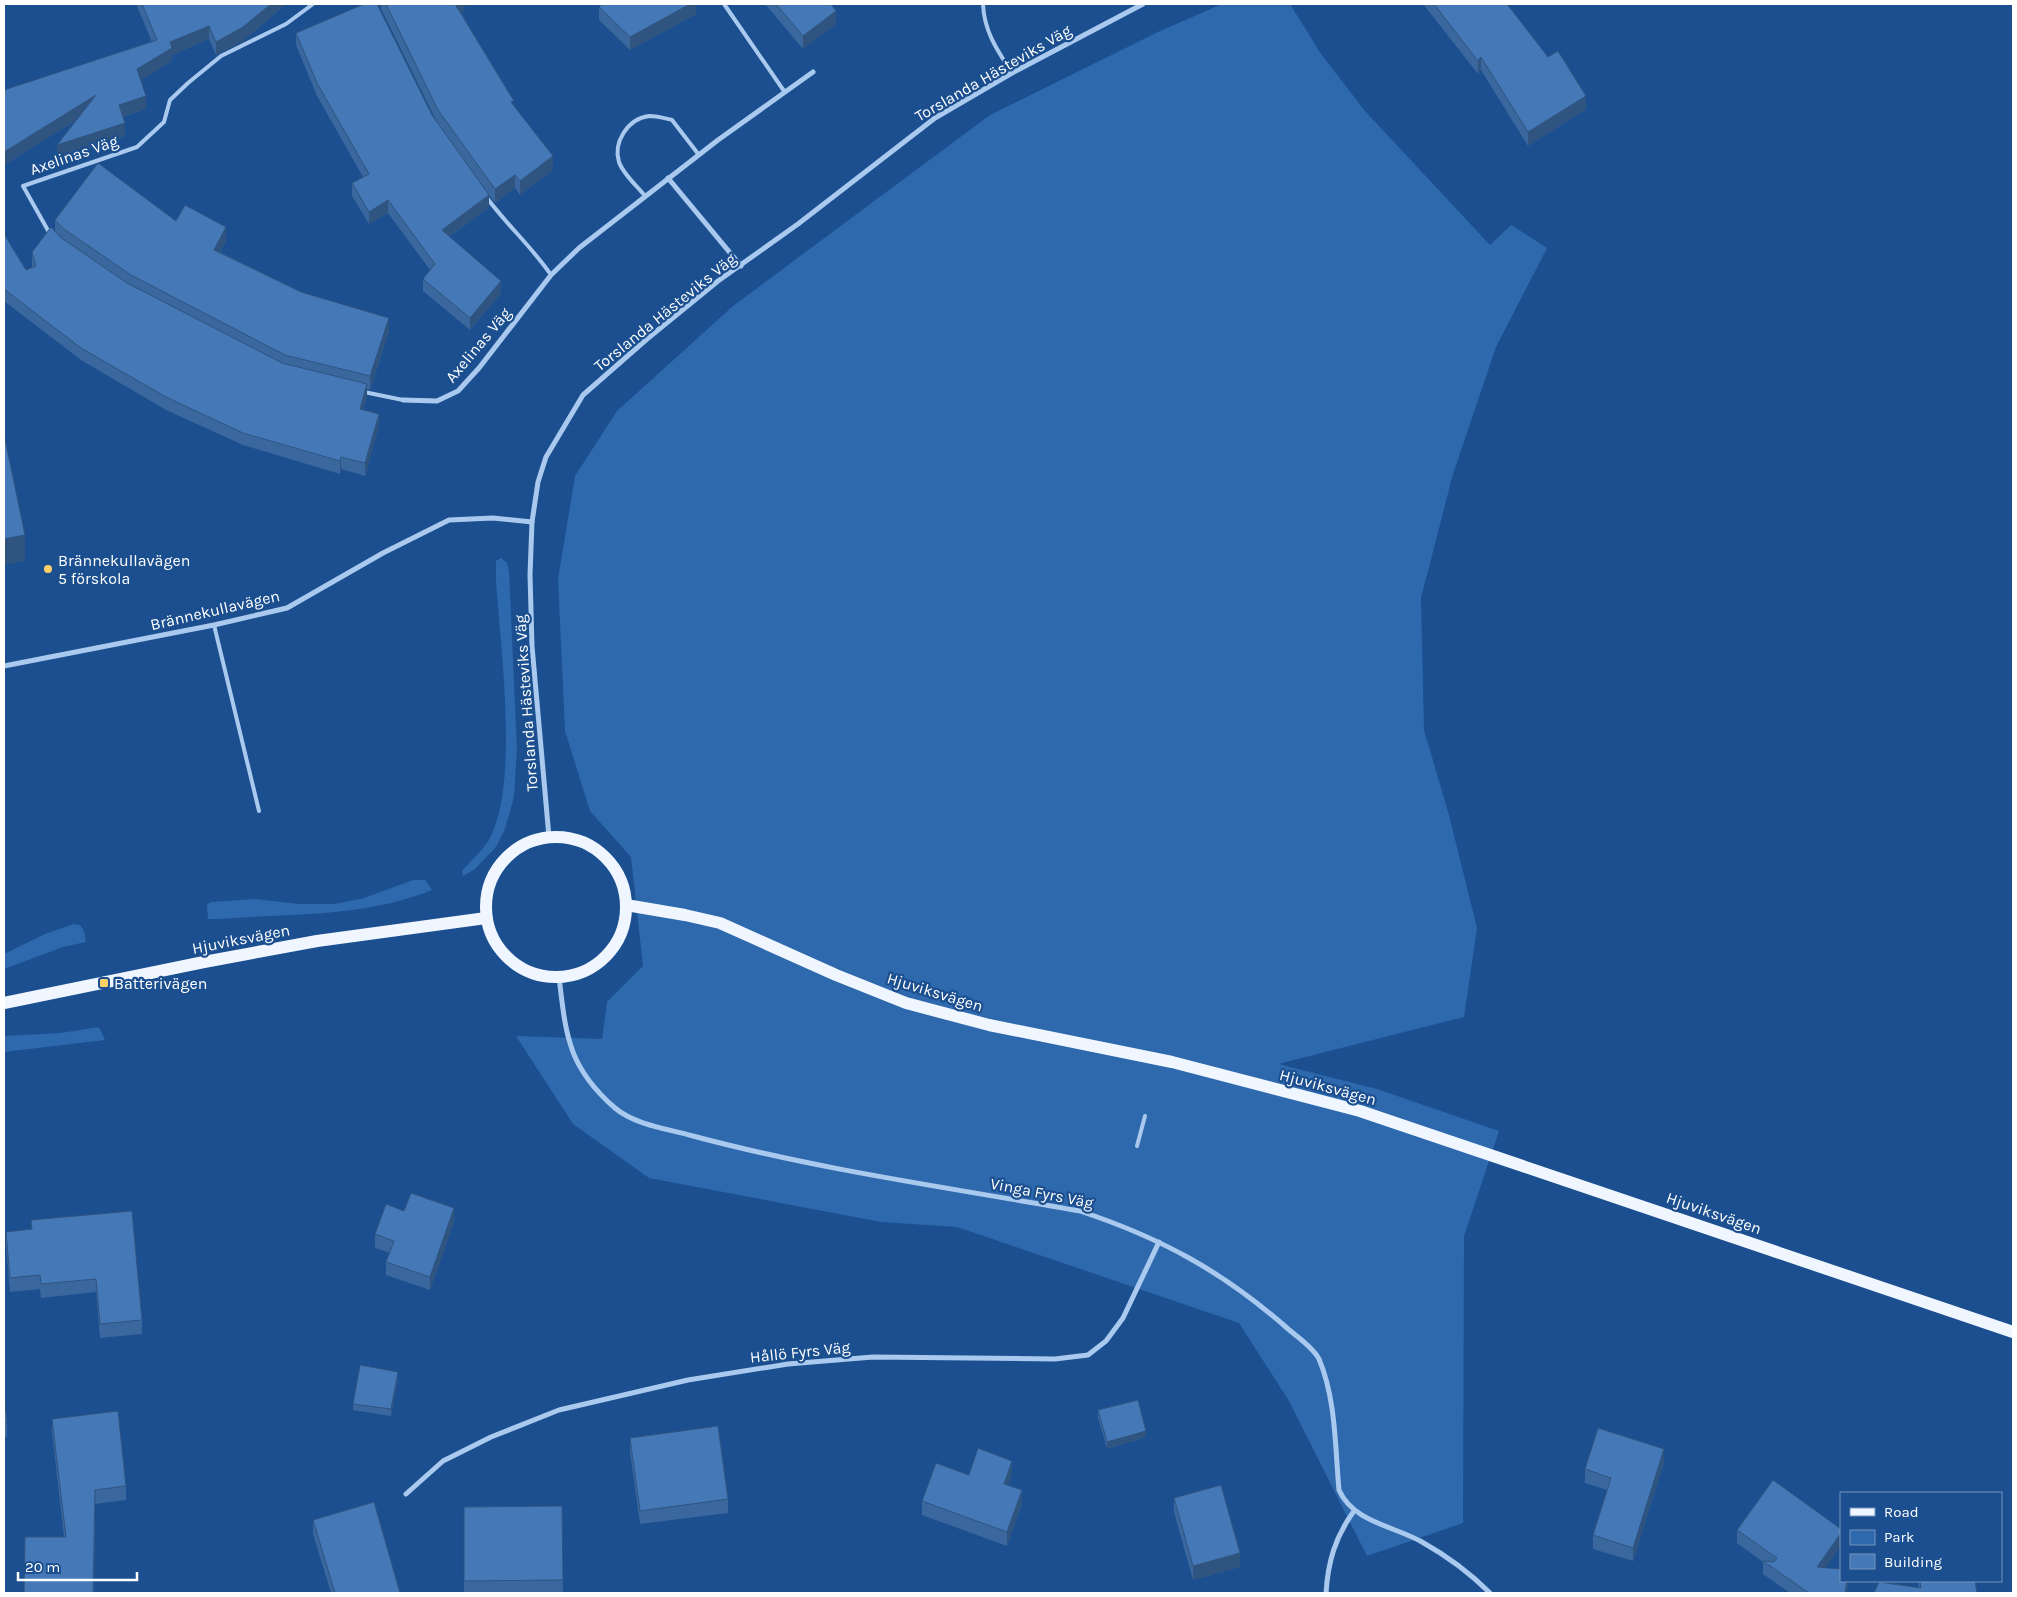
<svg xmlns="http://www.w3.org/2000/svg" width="2017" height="1597" viewBox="0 0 2017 1597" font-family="Karla,sans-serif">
<rect width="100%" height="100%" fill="#1b4f8f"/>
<!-- green -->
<g fill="#2e69ad">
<path d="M 1222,4 L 1290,4 L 1321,54 L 1365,111 L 1490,245 L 1511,225 L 1547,248 L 1496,347 L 1453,474 L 1421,598 L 1424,730 L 1449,815 L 1477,928 L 1464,1017 L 1278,1064 L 1377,1089 L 1499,1131 L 1464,1236 L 1463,1523 L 1367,1556 L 1289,1401 L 1239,1323 L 957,1227 L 881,1222 L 649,1178 L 573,1124 L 516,1036 L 602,1039 L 607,1002 L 643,966 L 631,857 L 590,811 L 565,731 L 558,579 L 575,476 L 617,411 L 733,306 L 990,115 L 1160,31 Z"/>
<path d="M 501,558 L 507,563 L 509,571 L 517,750 L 514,797 L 505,829 L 496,847 L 475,869 L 463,876 L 462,871 C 472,859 484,850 491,836 C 519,777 500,646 496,579 L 496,561 Z"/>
<path d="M 413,880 L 425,880 L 432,890 C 362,918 293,913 219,919 L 208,919 L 207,904 L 212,902 L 255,899 L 299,904 L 335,904 L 364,898 Z"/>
<path d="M 74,924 L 80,925 L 84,931 L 86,942 L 63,947 L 4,969 L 4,954 L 45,934 Z"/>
<path d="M 99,1027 L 105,1040 L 4,1052 L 4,1036 L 61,1033 Z"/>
</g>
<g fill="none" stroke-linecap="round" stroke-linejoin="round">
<!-- lane -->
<g stroke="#a9c9ee" stroke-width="4">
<path d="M 724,4 L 784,91"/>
<path d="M 983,4 C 984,31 997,50 1012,73"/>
<path d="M 645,196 C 637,186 623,174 619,162 C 613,143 627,119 649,116 C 657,116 664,118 672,120 L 699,155"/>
<path d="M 487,198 C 507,225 532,247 551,275"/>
<path d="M 50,234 L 23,186 L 137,147 L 164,122 L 170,100 L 188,83 L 221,56 L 286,24 L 313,4"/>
<path d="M 364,392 L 403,400"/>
<path d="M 214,625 L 259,811"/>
<path d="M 1137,1146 L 1145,1116"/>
</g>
<!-- street -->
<g stroke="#a9c9ee" stroke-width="5">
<path d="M 668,178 L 741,266"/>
<path d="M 403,400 L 437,401 L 458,391 L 479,368 L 551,275 L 579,248 L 718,140 L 813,72"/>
<path d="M 4,666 L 214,625 L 287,608 L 383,553 L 449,520 L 493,518 L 532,522"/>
<path d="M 549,837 L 532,646 L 530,575 L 532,522 L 538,482 L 546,457 L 583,395 L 647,339 L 718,281 L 798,224 L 935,118 L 1012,73 L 1143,4"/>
<path d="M 559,977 C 566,1036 568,1067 615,1108 C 635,1125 669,1129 693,1136 C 820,1170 951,1188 1080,1211 C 1161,1238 1222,1271 1287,1328 C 1296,1336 1313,1347 1319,1359 C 1336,1399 1335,1447 1339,1490 C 1353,1522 1394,1526 1422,1542 C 1447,1556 1470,1573 1490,1593"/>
<path d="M 406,1494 L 443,1461 L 491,1437 L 559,1410 L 688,1380 L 788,1364 L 873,1357 L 1055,1359 L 1088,1355 L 1106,1341 L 1123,1318 L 1159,1242"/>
<path d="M 1326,1593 C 1328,1562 1335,1537 1354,1511"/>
</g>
<!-- primary -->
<g stroke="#f0f6ff" stroke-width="12">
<circle cx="556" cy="907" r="70"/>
<path d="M 626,905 L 685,915 L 720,923 L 836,975 L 906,1003 L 989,1025 L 1172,1062 L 1360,1111 L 2013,1332"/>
<path d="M 4,1003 L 204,962 L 317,941 L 486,918"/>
</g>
</g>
<!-- wall -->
<g fill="#3a679d">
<path d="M 136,4 L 286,4 L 243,41 L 216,55 L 209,39 L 172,55 L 172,61 L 141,80 L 146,109 L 123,117 L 125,136 L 57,158 L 75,121 L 4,165 L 4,90 L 152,42 Z"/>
<path d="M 381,4 L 465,4 L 465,10 L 461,12 L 514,106 L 553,170 L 520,195 L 515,188 L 495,203 L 438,124 L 381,9 Z"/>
<path d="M 696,4 L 696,14 L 630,50 L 599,20 L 599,7 Z"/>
<path d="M 765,4 L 831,4 L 836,24 L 803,49 Z"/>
<path d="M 1423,4 L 1507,4 L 1586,109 L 1528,146 L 1481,70 L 1478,74 Z"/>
<path d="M 296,33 L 432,115 L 489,207 L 449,237 L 501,293 L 470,330 L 423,291 L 423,279 L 430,270 L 388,213 L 369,224 L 352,196 L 352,183 L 363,177 L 317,96 L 296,45 Z"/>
<path d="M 55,220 L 176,221 L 226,241 L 220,252 L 301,292 L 389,332 L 370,390 L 367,389 L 367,397 L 363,410 L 379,426 L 365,476 L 341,469 L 340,474 L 243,445 L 166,410 L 81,360 L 4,301 L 4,234 L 26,270 L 32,267 L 32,252 L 55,232 Z"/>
<path d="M 404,1211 L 454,1222 L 430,1290 L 386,1275 L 386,1262 L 390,1253 L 375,1248 L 375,1234 Z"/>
<path d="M 31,1220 L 142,1320 L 142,1334 L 100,1338 L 96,1292 L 41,1298 L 40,1289 L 10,1292 L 6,1246 L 6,1232 L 31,1229 Z"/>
<path d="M 398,1379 L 391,1416 L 353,1410 L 353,1404 Z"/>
<path d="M 4,1395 L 7,1423 L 7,1437 L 4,1437 Z"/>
<path d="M 1098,1410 L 1146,1437 L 1107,1449 L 1098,1417 Z"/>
<path d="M 52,1419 L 126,1486 L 126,1500 L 95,1504 L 94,1593 L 64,1537 L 52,1432 Z"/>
<path d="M 630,1438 L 728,1499 L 728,1513 L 640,1524 L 630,1452 Z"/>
<path d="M 1664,1463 L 1633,1561 L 1593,1549 L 1593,1535 L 1607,1490 L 1585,1483 L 1585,1469 Z"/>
<path d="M 1012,1474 L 1008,1485 L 1022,1504 L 1007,1546 L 922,1515 L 922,1501 L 969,1475 Z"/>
<path d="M 1174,1498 L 1240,1567 L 1193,1580 L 1174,1512 Z"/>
<path d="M 562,1506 L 563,1593 L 464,1593 L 464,1507 Z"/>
<path d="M 313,1520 L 400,1593 L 331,1593 L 313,1534 Z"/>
<path d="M 1737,1530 L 1825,1568 L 1848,1581 L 1847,1593 L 1790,1593 L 1763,1574 L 1763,1562 L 1737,1543 Z"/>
<path d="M 1918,1581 L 1975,1581 L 1919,1588 Z"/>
</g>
<!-- shaded-wall -->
<g fill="#305480">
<path d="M 271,4 L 286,4 L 243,41 L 216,55 L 216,42 Z"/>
<path d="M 454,4 L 465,4 L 465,10 L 454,16 Z"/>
<path d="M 690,4 L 696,4 L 696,14 L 630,50 L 630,37 Z"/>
<path d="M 836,11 L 836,24 L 803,49 L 803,36 Z"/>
<path d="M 209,26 L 209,39 L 172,55 L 172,61 L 137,83 L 137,69 L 170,42 Z"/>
<path d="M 1481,57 L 1481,70 L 1478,74 L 1478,61 Z"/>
<path d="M 96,95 L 96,108 L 4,165 L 4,152 Z"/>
<path d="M 146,96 L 146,109 L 119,118 L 119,105 Z"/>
<path d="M 1586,96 L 1586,109 L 1528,146 L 1528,132 Z"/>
<path d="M 125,123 L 125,136 L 57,158 L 57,145 Z"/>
<path d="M 553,156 L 553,170 L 520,195 L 520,181 Z"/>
<path d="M 515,175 L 515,188 L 495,203 L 495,189 Z"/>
<path d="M 489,195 L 489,207 L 442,242 L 442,230 Z"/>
<path d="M 388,200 L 388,213 L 369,224 L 369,212 Z"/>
<path d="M 226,227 L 226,241 L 214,263 L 214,250 Z"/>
<path d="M 501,281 L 501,293 L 470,330 L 470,318 Z"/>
<path d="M 389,318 L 389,332 L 370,390 L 370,376 Z"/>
<path d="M 367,384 L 367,397 L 360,421 L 360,409 Z"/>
<path d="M 379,414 L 379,426 L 365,476 L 365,463 Z"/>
<path d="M 341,457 L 341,469 L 340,474 L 340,461 Z"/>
<path d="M 25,535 L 25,561 L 4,565 L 4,539 Z"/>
<path d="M 454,1208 L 454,1222 L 430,1290 L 430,1277 Z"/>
<path d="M 398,1372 L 398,1379 L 391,1416 L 391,1409 Z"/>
<path d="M 1146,1431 L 1146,1437 L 1107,1449 L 1107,1442 Z"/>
<path d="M 1664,1449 L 1664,1463 L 1633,1561 L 1633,1548 Z"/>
<path d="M 1012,1461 L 1012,1474 L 1004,1497 L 1004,1484 Z"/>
<path d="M 1022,1490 L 1022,1504 L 1007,1546 L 1007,1532 Z"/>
<path d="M 1841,1533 L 1841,1546 L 1817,1580 L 1817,1567 Z"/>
<path d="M 1240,1553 L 1240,1567 L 1193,1580 L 1193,1566 Z"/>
<path d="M 1847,1581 L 1848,1581 L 1847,1593 L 1845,1593 Z"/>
</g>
<!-- building -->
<g fill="#4478b7" stroke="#305480">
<path d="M 142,4 L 271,4 L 243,27 L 216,42 L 209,26 L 170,42 L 172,48 L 137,69 L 146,96 L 119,105 L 125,123 L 57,145 L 96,95 L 4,152 L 4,90 L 157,40 Z"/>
<path d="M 364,4 L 377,4 L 432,115 L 489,195 L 442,230 L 501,281 L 470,318 L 423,279 L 435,264 L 388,200 L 369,212 L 352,183 L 369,174 L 317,83 L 296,33 Z"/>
<path d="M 386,4 L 455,4 L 514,101 L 511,102 L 553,156 L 520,181 L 515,175 L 495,189 L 438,110 Z"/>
<path d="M 602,4 L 690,4 L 630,37 L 599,7 Z"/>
<path d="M 776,4 L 831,4 L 836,11 L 803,36 Z"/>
<path d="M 1434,4 L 1507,4 L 1548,57 L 1558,51 L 1586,96 L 1528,132 L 1481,57 L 1478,61 Z"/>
<path d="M 98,163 L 176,221 L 185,205 L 226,227 L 214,250 L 301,292 L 389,318 L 370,376 L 285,355 L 131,275 L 64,229 L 55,220 Z"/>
<path d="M 51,227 L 60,237 L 127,283 L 282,363 L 367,384 L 360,409 L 379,414 L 365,463 L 341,457 L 340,461 L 243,433 L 166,397 L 81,348 L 4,289 L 4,234 L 26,270 L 36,266 L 32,252 Z"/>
<path d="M 4,439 L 5,439 L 25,535 L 4,539 Z"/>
<path d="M 411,1193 L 454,1208 L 430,1277 L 386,1262 L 394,1241 L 375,1234 L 386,1204 L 404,1211 Z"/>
<path d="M 132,1211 L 142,1320 L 100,1324 L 96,1279 L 41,1284 L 40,1275 L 10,1278 L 6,1232 L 32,1229 L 31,1220 Z"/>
<path d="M 360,1365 L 398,1372 L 391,1409 L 353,1404 Z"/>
<path d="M 4,1395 L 7,1423 L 4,1423 Z"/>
<path d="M 1138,1400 L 1146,1431 L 1107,1442 L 1098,1410 Z"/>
<path d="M 118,1411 L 126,1486 L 95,1490 L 93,1593 L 24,1593 L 25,1537 L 66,1537 L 52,1419 Z"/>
<path d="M 718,1426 L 728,1499 L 640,1511 L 630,1438 Z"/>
<path d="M 1598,1428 L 1664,1449 L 1633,1548 L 1593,1535 L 1611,1478 L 1585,1469 Z"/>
<path d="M 978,1448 L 1012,1461 L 1004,1484 L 1022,1490 L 1007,1532 L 922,1501 L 936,1463 L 969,1475 Z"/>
<path d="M 1773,1480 L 1841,1529 L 1841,1533 L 1817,1567 L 1841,1569 L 1841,1581 L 1847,1581 L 1845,1593 L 1809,1593 L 1763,1561 L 1774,1562 L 1777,1558 L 1737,1530 Z"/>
<path d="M 1221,1485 L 1240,1553 L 1193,1566 L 1174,1498 Z"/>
<path d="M 374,1502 L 400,1593 L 335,1593 L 313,1520 Z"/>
<path d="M 562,1506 L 563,1580 L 464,1581 L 464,1507 Z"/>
<path d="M 1920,1581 L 1975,1581 L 1977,1593 L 1874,1593 L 1879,1582 L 1921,1588 Z"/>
</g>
<!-- markers -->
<g fill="#ffd166" stroke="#1b4f8f" stroke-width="2">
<circle cx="48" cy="569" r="5"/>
<rect x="99" y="978" width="10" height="10" rx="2.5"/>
</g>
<g text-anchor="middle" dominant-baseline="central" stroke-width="4.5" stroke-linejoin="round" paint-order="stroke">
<!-- street labels -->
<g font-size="16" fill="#fff" stroke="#1b4f8f">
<text transform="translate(993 73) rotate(-30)">Torslanda Hästeviks Väg</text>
<text transform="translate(74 155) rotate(-19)">Axelinas Väg</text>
<text transform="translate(665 312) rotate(-39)">Torslanda Hästeviks Väg</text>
<text transform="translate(478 345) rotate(-50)">Axelinas Väg</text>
<text transform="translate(215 610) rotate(-13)">Brännekullavägen</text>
<text transform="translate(526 703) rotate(-94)">Torslanda Hästeviks Väg</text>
<text transform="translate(241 939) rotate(-11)">Hjuviksvägen</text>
<text transform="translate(935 992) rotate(17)">Hjuviksvägen</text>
<text transform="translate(1328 1087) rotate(15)">Hjuviksvägen</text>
<text transform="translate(1042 1193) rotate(11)">Vinga Fyrs Väg</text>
<text transform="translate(1714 1213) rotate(19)">Hjuviksvägen</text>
<text transform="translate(800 1352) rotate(-6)">Hållö Fyrs Väg</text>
</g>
<!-- poi labels -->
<g font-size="16" fill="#fff" stroke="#1b4f8f" text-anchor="start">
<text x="58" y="560">Brännekullavägen<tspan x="58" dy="18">5 förskola</tspan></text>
<text x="114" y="983">Batterivägen</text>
</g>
</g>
<!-- border -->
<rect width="2017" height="1597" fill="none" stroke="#ffffff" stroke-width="10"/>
<!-- legend -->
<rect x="1840" y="1492" width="162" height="90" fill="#1b4f8f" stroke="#7695bc"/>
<rect x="1850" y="1508" width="25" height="8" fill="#f0f6ff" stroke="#7695bc"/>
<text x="1884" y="1517" font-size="15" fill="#ffffff">Road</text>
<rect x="1850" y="1530" width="25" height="15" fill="#2e69ad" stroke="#7695bc"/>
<text x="1884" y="1542" font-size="15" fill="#ffffff">Park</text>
<rect x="1850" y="1554" width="25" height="15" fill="#4478b7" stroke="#7695bc"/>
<text x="1884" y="1567" font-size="15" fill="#ffffff">Building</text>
<!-- scale -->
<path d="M18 1572v8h119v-8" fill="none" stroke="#ffffff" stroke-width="2.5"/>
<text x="25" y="1572" font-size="15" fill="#ffffff" stroke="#1b4f8f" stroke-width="4" paint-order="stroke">20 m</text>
</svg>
